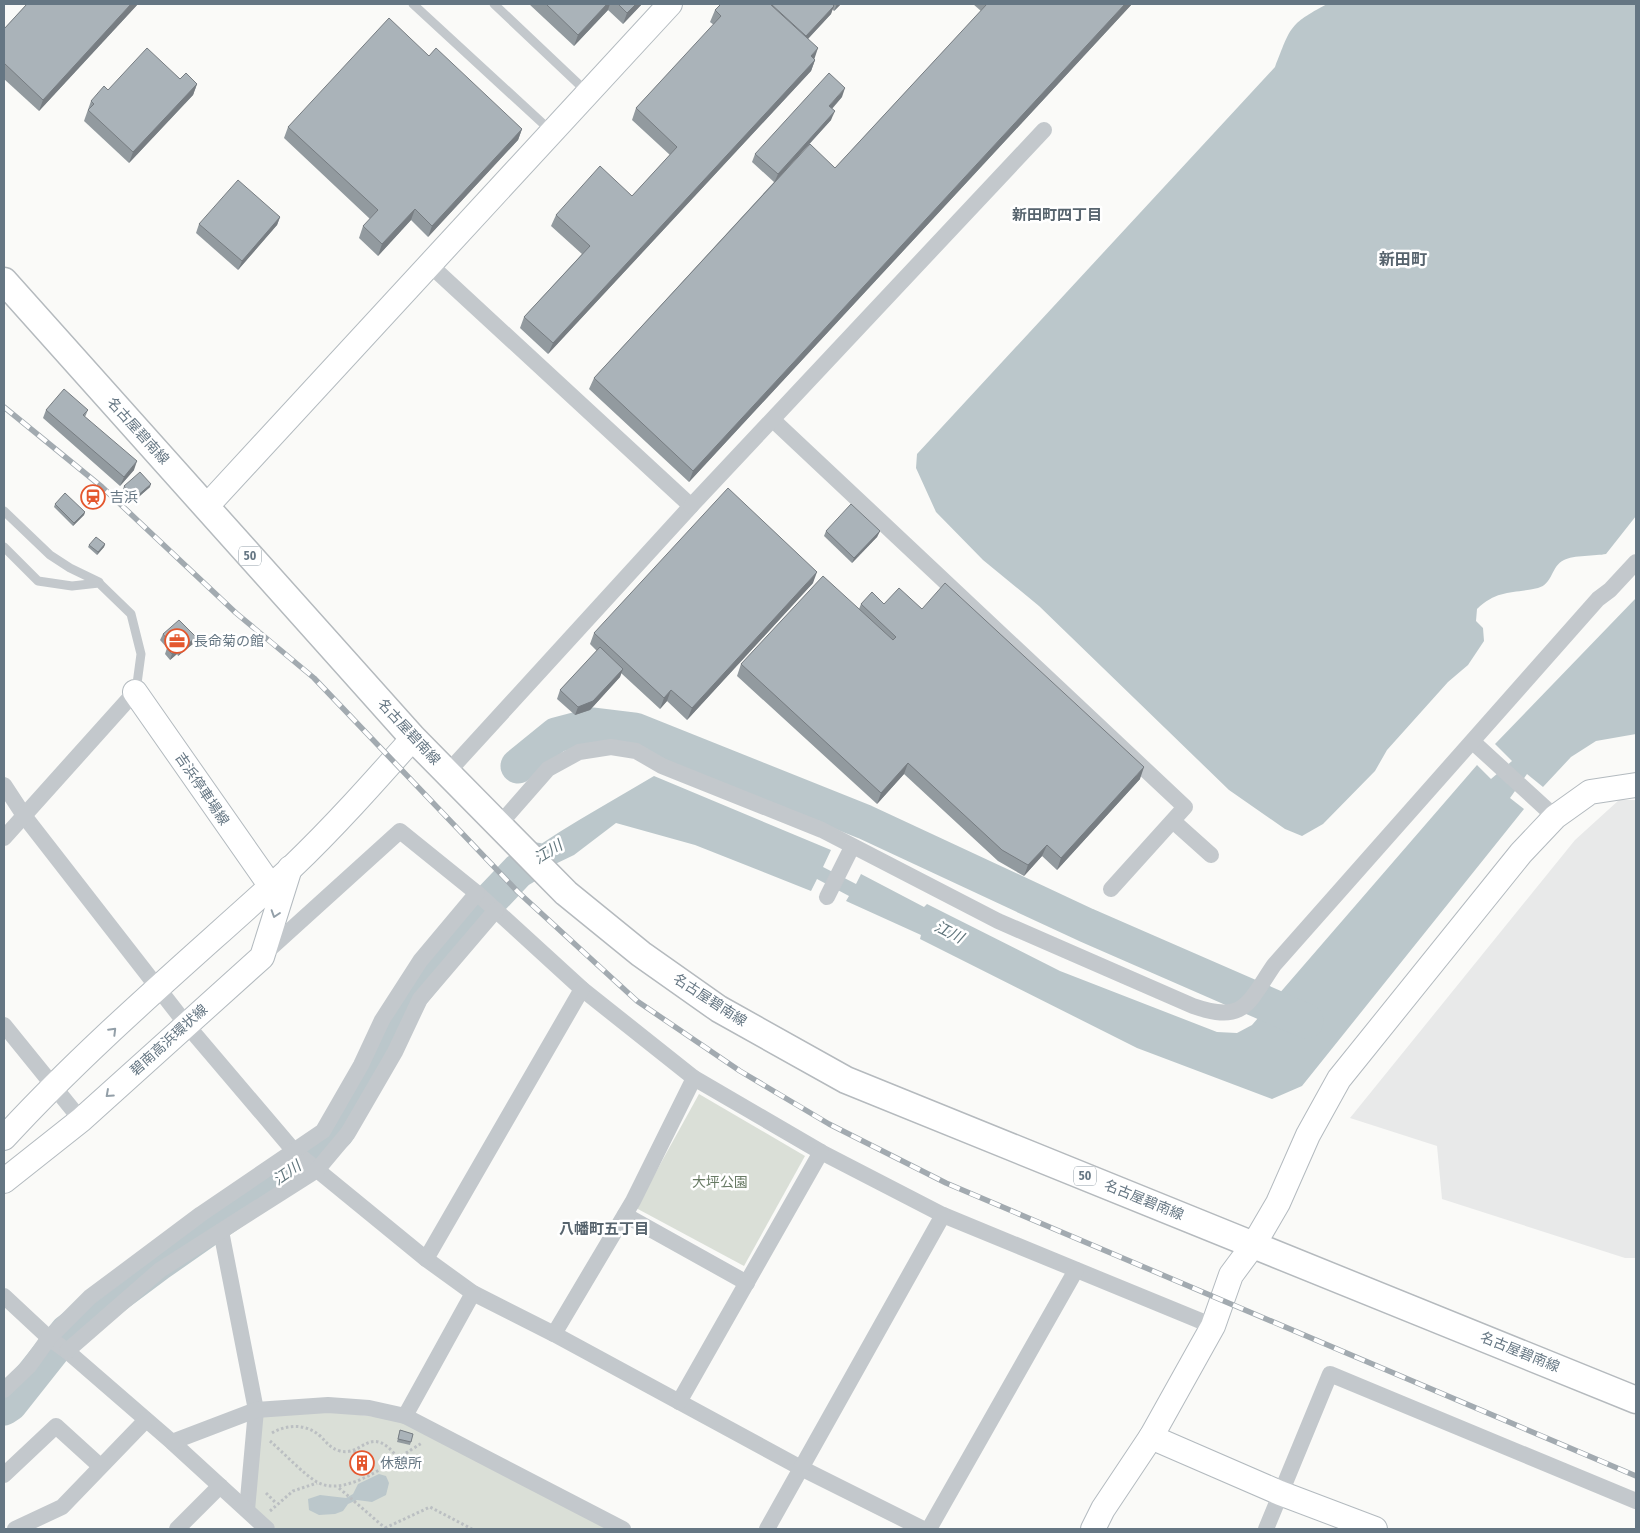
<svg xmlns="http://www.w3.org/2000/svg" width="1640" height="1533" viewBox="0 0 1640 1533" font-family="'Fira Sans Condensed','Noto Sans JP',sans-serif">
<rect width="100%" height="100%" fill="#fafaf8"/>
<!-- built -->
<path fill="#e8e9e9" d="M 1619,800 L 1636,800 L 1636,1258 L 1625,1258 L 1442,1199 L 1437,1146 L 1350,1118 L 1575,840 Z"/>
<!-- green -->
<g fill="#dadfd7">
<path d="M 699,1094 L 805,1156 L 744,1266 L 636,1208 Z"/>
<path d="M 327,1411 L 403,1420 L 610,1529 L 276,1529 L 251,1506 L 262,1416 Z"/>
</g>
<!-- water -->
<g fill="#bbc7cb">
<path d="M 1327,4 L 1636,4 L 1636,516 L 1606,554 C 1596,556 1573,555 1564,560 C 1551,566 1553,584 1538,588 C 1513,594 1498,589 1477,609 L 1476,621 L 1483,628 L 1484,641 L 1468,665 L 1448,682 L 1387,750 L 1375,771 L 1323,824 L 1302,836 L 1285,829 L 1229,790 L 1039,606 L 983,560 L 936,512 L 916,468 L 917,454 L 1275,67 C 1291,27 1288,25 1327,4 Z"/>
<path d="M 1636,598 L 1636,734 L 1596,741 L 1571,757 L 1543,787 L 1527,774 L 1510,798 L 1524,809 L 1302,1086 L 1272,1099 L 1137,1048 L 920,939 L 921,935 L 846,901 L 849,896 L 817,879 L 811,891 L 695,845 L 616,823 L 574,855 L 526,878 L 503,895 L 491,883 C 539,839 598,810 654,776 L 831,850 L 823,867 L 856,884 L 861,874 L 924,907 L 927,904 L 1060,971 L 1217,1032 L 1237,1033 L 1252,1025 L 1477,765 L 1491,779 L 1512,761 L 1495,744 Z"/>
<path d="M 379,1474 L 386,1476 L 389,1483 L 386,1495 L 372,1502 L 357,1500 L 348,1504 L 343,1511 L 335,1514 L 319,1515 L 309,1510 L 308,1499 L 320,1495 L 346,1498 L 353,1494 L 358,1484 Z"/>
</g>
<g fill="none" stroke-linecap="round" stroke-linejoin="round">
<!-- river -->
<g stroke="#bbc7cb" stroke-width="35">
<path d="M 518,766 L 556,735 L 594,725 L 635,730 L 865,822 L 1086,925 L 1306,1021"/>
<path d="M 4,1408 L 10,1404 L 67,1332 L 158,1264 L 312,1156 L 337,1132 L 411,995 L 478,913 L 518,871 L 536,860"/>
</g>
<!-- secondary casing -->
<g stroke="#b3babf" stroke-width="26">
<g id="secondary">
<path d="M 206,507 L 670,4"/>
<path d="M 135,692 L 270,885"/>
<path d="M 4,1138 C 93,1041 194,957 291,868 C 334,827 374,782 413,738"/>
<path d="M 4,1181 L 81,1120 L 262,957 L 290,868"/>
<path d="M 1151,1437 L 1280,1493 L 1375,1529"/>
<path d="M 1093,1529 L 1103,1509 L 1151,1437 L 1213,1326 L 1231,1275 L 1254,1244 L 1278,1203 L 1308,1135 L 1339,1079 L 1521,853 L 1555,817 L 1590,792 L 1636,785"/>
</g>
</g>
<!-- primary casing -->
<g stroke="#b5babe" stroke-width="29">
<path id="primary" d="M 4,281 L 413,738 L 566,893 L 641,954 L 719,1009 L 846,1080 L 1636,1400"/>
</g>
<!-- path -->
<g stroke="#bbbfc2" stroke-width="3" stroke-dasharray="2.5 2.5" stroke-linecap="butt">
<path d="M 272,1433 C 287,1424 306,1424 319,1435 C 327,1442 329,1448 340,1451 C 363,1457 370,1422 398,1458"/>
<path d="M 270,1441 C 284,1453 302,1473 317,1482 C 347,1499 396,1458 422,1443"/>
<path d="M 354,1451 L 358,1456"/>
<path d="M 339,1488 L 385,1528"/>
<path d="M 266,1493 L 276,1503"/>
<path d="M 270,1511 L 293,1491 L 317,1483"/>
<path d="M 385,1528 L 430,1507 L 472,1529"/>
</g>
<!-- lane -->
<g stroke="#c3c8cc" stroke-width="9">
<path d="M 413,4 L 551,131"/>
<path d="M 494,4 L 587,92"/>
<path d="M 4,511 L 50,555 L 70,568 L 99,582"/>
<path d="M 4,547 L 38,581 L 72,586 L 99,583 L 131,614 L 141,654 L 136,691"/>
</g>
<!-- street -->
<g stroke="#c3c8cc" stroke-width="16">
<path d="M 429,264 L 691,506 L 447,773"/>
<path d="M 773,420 L 1185,807 L 1111,889"/>
<path d="M 691,506 L 1044,130"/>
<path d="M 1473,742 L 1555,817"/>
<path d="M 4,785 L 25,817 L 186,1024 L 294,1151 L 426,1259 L 473,1293 L 554,1334 L 801,1468 L 923,1529"/>
<path d="M 1173,821 L 1211,855"/>
<path d="M 499,825 L 548,769 L 579,752 L 611,747 L 636,751 L 662,766 L 822,830 L 998,921 L 1193,1006 C 1245,1024 1248,1003 1274,965 L 1598,599 L 1610,590 L 1636,562"/>
<path d="M 4,838 L 135,692"/>
<path d="M 827,897 L 852,847"/>
<path d="M 263,955 L 400,831 L 478,894 L 582,989 L 694,1078 L 821,1152 L 943,1215 L 1213,1326"/>
<path d="M 4,1025 L 81,1120"/>
<path d="M 625,1215 L 747,1283"/>
<path d="M 221,1231 L 256,1410 L 247,1510"/>
<path d="M 426,1259 L 582,989"/>
<path d="M 4,1296 L 49,1338 L 67,1351 L 172,1442 L 267,1529"/>
<path d="M 554,1334 L 633,1201 L 694,1078"/>
<path d="M 67,1351 L 160,1270 L 317,1170 L 348,1133 L 395,1052 L 420,999 L 496,910"/>
<path d="M 4,1390 L 29,1366 L 49,1338 L 90,1297 L 201,1214 L 323,1131 L 361,1065 L 382,1020 L 420,961 L 477,893"/>
<path d="M 679,1402 L 821,1152"/>
<path d="M 405,1416 L 473,1293"/>
<path d="M 172,1442 L 256,1410 L 328,1405 L 369,1408 L 405,1416 L 623,1529"/>
<path d="M 4,1475 L 56,1426 L 100,1466"/>
<path d="M 15,1529 L 62,1507 L 146,1420"/>
<path d="M 177,1529 L 220,1486"/>
<path d="M 767,1529 L 943,1215"/>
<path d="M 929,1529 L 1076,1270"/>
<path d="M 1266,1529 L 1330,1374 L 1636,1501"/>
</g>
<!-- secondary -->
<use href="#secondary" stroke="#fff" stroke-width="24"/>
<!-- primary -->
<use href="#primary" stroke="#fff" stroke-width="26"/>
<!-- rail casing -->
<g stroke="#a2aab0" stroke-width="5.5">
<path id="rail" d="M 4,407 L 102,487 L 236,613 L 314,678 L 518,892 L 637,1001 L 740,1071 L 829,1124 L 946,1183 L 1636,1476"/>
</g>
<!-- rail -->
<use href="#rail" stroke="#fff" stroke-width="4" stroke-dasharray="11" stroke-linecap="butt"/>
</g>
<!-- wall -->
<g fill="#929a9f">
<path d="M 27,4 L 138,4 L 39,111 L 4,79 L 4,29 Z"/>
<path d="M 529,4 L 642,4 L 623,24 L 608,10 L 574,46 Z"/>
<path d="M 721,4 L 841,4 L 834,11 L 832,9 L 831,14 L 808,39 L 814,59 L 815,60 L 811,71 L 548,354 L 520,328 L 524,317 L 582,254 L 551,226 L 556,215 L 632,196 L 670,155 L 632,120 L 636,108 L 714,25 L 710,22 L 715,10 Z"/>
<path d="M 973,4 L 1132,4 L 689,482 L 589,389 L 594,378 L 774,182 L 752,162 L 755,154 L 842,97 L 832,109 L 831,120 L 784,172 L 835,168 L 981,11 Z"/>
<path d="M 429,56 L 522,129 L 518,140 L 428,237 L 411,220 L 378,256 L 359,238 L 363,226 L 370,219 L 284,138 L 288,127 Z"/>
<path d="M 180,79 L 197,84 L 193,95 L 129,163 L 84,121 L 91,101 L 108,90 Z"/>
<path d="M 280,217 L 277,225 L 238,270 L 196,233 L 199,224 Z"/>
<path d="M 46,410 L 88,410 L 85,417 L 134,470 L 120,486 L 43,418 Z"/>
<path d="M 124,486 L 150,487 L 134,501 L 123,489 Z"/>
<path d="M 55,504 L 85,512 L 84,515 L 73,526 L 54,507 Z"/>
<path d="M 826,531 L 880,531 L 877,537 L 852,563 L 824,536 Z"/>
<path d="M 105,544 L 104,547 L 97,555 L 88,547 L 89,545 Z"/>
<path d="M 813,583 L 687,720 L 667,701 L 660,709 L 621,673 L 620,677 L 590,710 L 575,715 L 557,699 L 560,690 L 597,651 L 590,644 L 594,633 Z"/>
<path d="M 861,604 L 884,604 L 922,609 L 1140,779 L 1057,870 L 1042,856 L 1024,876 L 998,861 L 904,774 L 877,804 L 737,676 L 741,664 L 859,609 Z"/>
<path d="M 163,634 L 194,643 L 178,656 L 177,654 L 170,660 L 165,654 L 167,648 L 160,640 Z"/>
<path d="M 400,1430 L 413,1434 L 410,1445 L 397,1442 Z"/>
<path d="M 358,1460 L 367,1463 L 361,1468 L 357,1463 Z"/>
</g>
<!-- shaded-wall -->
<g fill="#777d82">
<path d="M 131,4 L 138,4 L 39,111 L 43,100 Z"/>
<path d="M 607,4 L 610,4 L 608,10 L 574,46 L 578,35 Z"/>
<path d="M 636,4 L 642,4 L 623,24 L 627,13 Z"/>
<path d="M 837,4 L 841,4 L 834,11 Z"/>
<path d="M 1125,4 L 1132,4 L 689,482 L 693,471 Z"/>
<path d="M 834,6 L 831,14 L 803,44 L 806,36 Z"/>
<path d="M 818,48 L 814,60 L 811,56 Z"/>
<path d="M 815,60 L 811,71 L 548,354 L 553,343 Z"/>
<path d="M 197,84 L 193,95 L 129,163 L 133,152 Z"/>
<path d="M 845,88 L 842,97 L 826,115 L 829,106 Z"/>
<path d="M 835,111 L 831,120 L 774,183 L 778,174 Z"/>
<path d="M 522,129 L 518,140 L 428,237 L 432,226 Z"/>
<path d="M 415,209 L 411,220 L 378,256 L 382,244 Z"/>
<path d="M 280,217 L 277,225 L 238,270 L 242,261 Z"/>
<path d="M 137,461 L 134,470 L 120,486 L 124,477 Z"/>
<path d="M 151,484 L 150,487 L 134,501 L 135,498 Z"/>
<path d="M 85,512 L 84,515 L 73,526 L 74,523 Z"/>
<path d="M 880,531 L 877,537 L 852,563 L 854,558 Z"/>
<path d="M 105,544 L 104,547 L 97,555 L 98,552 Z"/>
<path d="M 817,572 L 813,583 L 687,720 L 692,708 Z"/>
<path d="M 196,637 L 194,643 L 178,656 L 181,650 Z"/>
<path d="M 179,648 L 177,654 L 170,660 L 172,654 Z"/>
<path d="M 623,669 L 620,677 L 590,710 L 575,715 L 578,707 Z"/>
<path d="M 671,690 L 667,701 L 660,709 L 664,698 Z"/>
<path d="M 908,763 L 904,774 L 877,804 L 881,793 Z"/>
<path d="M 1144,767 L 1140,779 L 1057,870 L 1061,858 Z"/>
<path d="M 1047,845 L 1042,856 L 1024,876 L 1028,865 Z"/>
<path d="M 368,1460 L 367,1463 L 361,1468 L 362,1465 Z"/>
</g>
<!-- building -->
<g fill="#aab3b9" stroke="#777d82">
<path d="M 27,4 L 131,4 L 43,100 L 4,63 L 4,29 Z"/>
<path d="M 546,4 L 607,4 L 578,35 Z"/>
<path d="M 618,4 L 636,4 L 627,13 Z"/>
<path d="M 721,4 L 770,4 L 818,48 L 811,56 L 815,60 L 553,343 L 524,317 L 590,246 L 556,215 L 600,166 L 632,196 L 677,147 L 636,108 L 721,16 L 715,10 Z"/>
<path d="M 771,4 L 832,4 L 834,6 L 806,36 Z"/>
<path d="M 987,4 L 1125,4 L 693,471 L 594,378 L 810,144 L 835,168 Z"/>
<path d="M 389,18 L 429,56 L 436,48 L 522,129 L 432,226 L 415,209 L 382,244 L 363,226 L 378,210 L 288,127 Z"/>
<path d="M 147,48 L 180,79 L 186,73 L 197,84 L 133,152 L 88,110 L 94,104 L 91,101 L 104,86 L 108,90 Z"/>
<path d="M 829,73 L 845,88 L 829,106 L 835,111 L 778,174 L 755,154 Z"/>
<path d="M 238,180 L 280,217 L 242,261 L 199,224 Z"/>
<path d="M 64,389 L 88,410 L 83,415 L 137,461 L 124,477 L 46,410 Z"/>
<path d="M 140,472 L 151,484 L 135,498 L 124,486 Z"/>
<path d="M 728,488 L 817,572 L 692,708 L 671,690 L 664,698 L 594,633 Z"/>
<path d="M 65,493 L 85,512 L 74,523 L 55,504 Z"/>
<path d="M 851,504 L 880,531 L 854,558 L 826,531 Z"/>
<path d="M 96,537 L 105,544 L 98,552 L 89,545 Z"/>
<path d="M 823,576 L 893,640 L 896,637 L 861,604 L 872,592 L 884,604 L 899,588 L 922,609 L 945,583 L 1144,767 L 1061,858 L 1047,845 L 1028,865 L 1002,850 L 908,763 L 881,793 L 741,664 Z"/>
<path d="M 179,620 L 196,637 L 181,650 L 179,648 L 172,654 L 167,648 L 171,644 L 163,634 Z"/>
<path d="M 600,647 L 623,669 L 593,701 L 578,707 L 560,690 Z"/>
<path d="M 400,1430 L 413,1434 L 411,1442 L 398,1439 Z"/>
<path d="M 364,1455 L 368,1460 L 362,1465 L 358,1460 Z"/>
</g>
<!-- one-way arrows -->
<defs><path id="oneway-chevron" d="M-2-3.5L2.5 0L-2 3.5" fill="none" stroke-width="1.6" stroke-linecap="round" stroke-linejoin="round" transform="scale(1.25)"/></defs>
<g stroke="#939fa8">
<use href="#oneway-chevron" transform="translate(275 914) rotate(108)"/>
<use href="#oneway-chevron" transform="translate(113 1031) rotate(-45)"/>
<use href="#oneway-chevron" transform="translate(109 1094) rotate(138)"/>
</g>
<!-- icons -->
<defs>
<g id="station-ring" transform="scale(1.25)"><circle r="9.5" fill="#fff" stroke="#e4572e" stroke-width="1.5"/><path d="M-3-6H3Q5-6 5-4V2Q5 4 3 4L4.5 6H3L1.5 4h-3L-3 6H-4.5L-3 4Q-5 4-5 2V-4Q-5-6-3-6ZM-3.5-4v3h7v-3ZM-3.5 1v1.5H-2V1ZM2 1v1.5H3.5V1Z" fill="#e4572e"/></g>
<g id="office-ring" transform="scale(1.25)"><circle r="9.5" fill="#fff" stroke="#e4572e" stroke-width="1.5"/><path d="M-6-3h4V-5.5h4V-3h4V5H-6ZM-1-4.5V-3h2v-1.5ZM-6 0V1H6V0Z" fill="#e4572e"/></g>
<g id="building-ring" transform="scale(1.25)"><circle r="9.5" fill="#fff" stroke="#e4572e" stroke-width="1.5"/><path d="M-4-6H4V6H1V3H-1V6H-4ZM-2.5-4.3h1.7v1.8h-1.7ZM.8-4.3h1.7v1.8H.8ZM-2.5-1h1.7V.8h-1.7ZM.8-1h1.7V.8H.8Z" fill="#e4572e"/></g>
</defs>
<g fill-rule="evenodd">
<use href="#station-ring" x="93" y="497"/>
<use href="#office-ring" x="177" y="641"/>
<use href="#building-ring" x="362" y="1463"/>
</g>
<g text-anchor="middle" dominant-baseline="central" stroke-width="5" stroke-linejoin="round" paint-order="stroke">
<!-- shield labels -->
<g fill="#fff" stroke="#939fa8" stroke-width="1">
<rect x="239" y="546.5" width="22" height="19" rx="4"/>
<rect x="1074" y="1166.5" width="22" height="19" rx="4"/>
</g>
<g font-size="12" font-weight="bold" fill="#657683">
<text x="250" y="556">50</text>
<text x="1085" y="1176">50</text>
</g>
<!-- street labels -->
<g font-size="14" fill="#657683" stroke="#fff">
<text transform="translate(138 431) rotate(48)">名古屋碧南線</text>
<text transform="translate(409 732) rotate(47)">名古屋碧南線</text>
<text transform="translate(202 789) rotate(56)">吉浜停車場線</text>
<text transform="translate(710 1000) rotate(33)">名古屋碧南線</text>
<text transform="translate(169 1040) rotate(-42)">碧南高浜環状線</text>
<text transform="translate(1144 1200) rotate(22)">名古屋碧南線</text>
<text transform="translate(1520 1352) rotate(22)">名古屋碧南線</text>
</g>
<!-- poi labels -->
<g font-size="14" fill="#657683" stroke="#fff" text-anchor="start">
<text x="110" y="497">吉浜</text>
<text x="194" y="641">長命菊の館</text>
<text x="380" y="1463">休憩所</text>
</g>
<!-- park labels -->
<g font-size="14" fill="#687a64" stroke="#fff">
<text x="720" y="1182">大坪公園</text>
</g>
<!-- neighbourhood labels -->
<g font-size="15" font-weight="bold" fill="#57646e" stroke="#fff">
<text x="1057" y="215">新田町四丁目</text>
<text x="604" y="1229">八幡町五丁目</text>
</g>
<!-- water labels -->
<g font-size="15" font-style="italic" fill="#60757c" stroke="#fff">
<text transform="translate(548 852) rotate(-32)">江川</text>
<text transform="translate(949 932) rotate(27)">江川</text>
<text transform="translate(287 1173) rotate(-35)">江川</text>
</g>
<!-- quarter labels -->
<g font-size="16" font-weight="bold" fill="#57646e" stroke="#fff">
<text x="1403" y="259">新田町</text>
</g>
</g>
<!-- border -->
<rect width="1640" height="1533" fill="none" stroke="#657683" stroke-width="10"/>
</svg>
